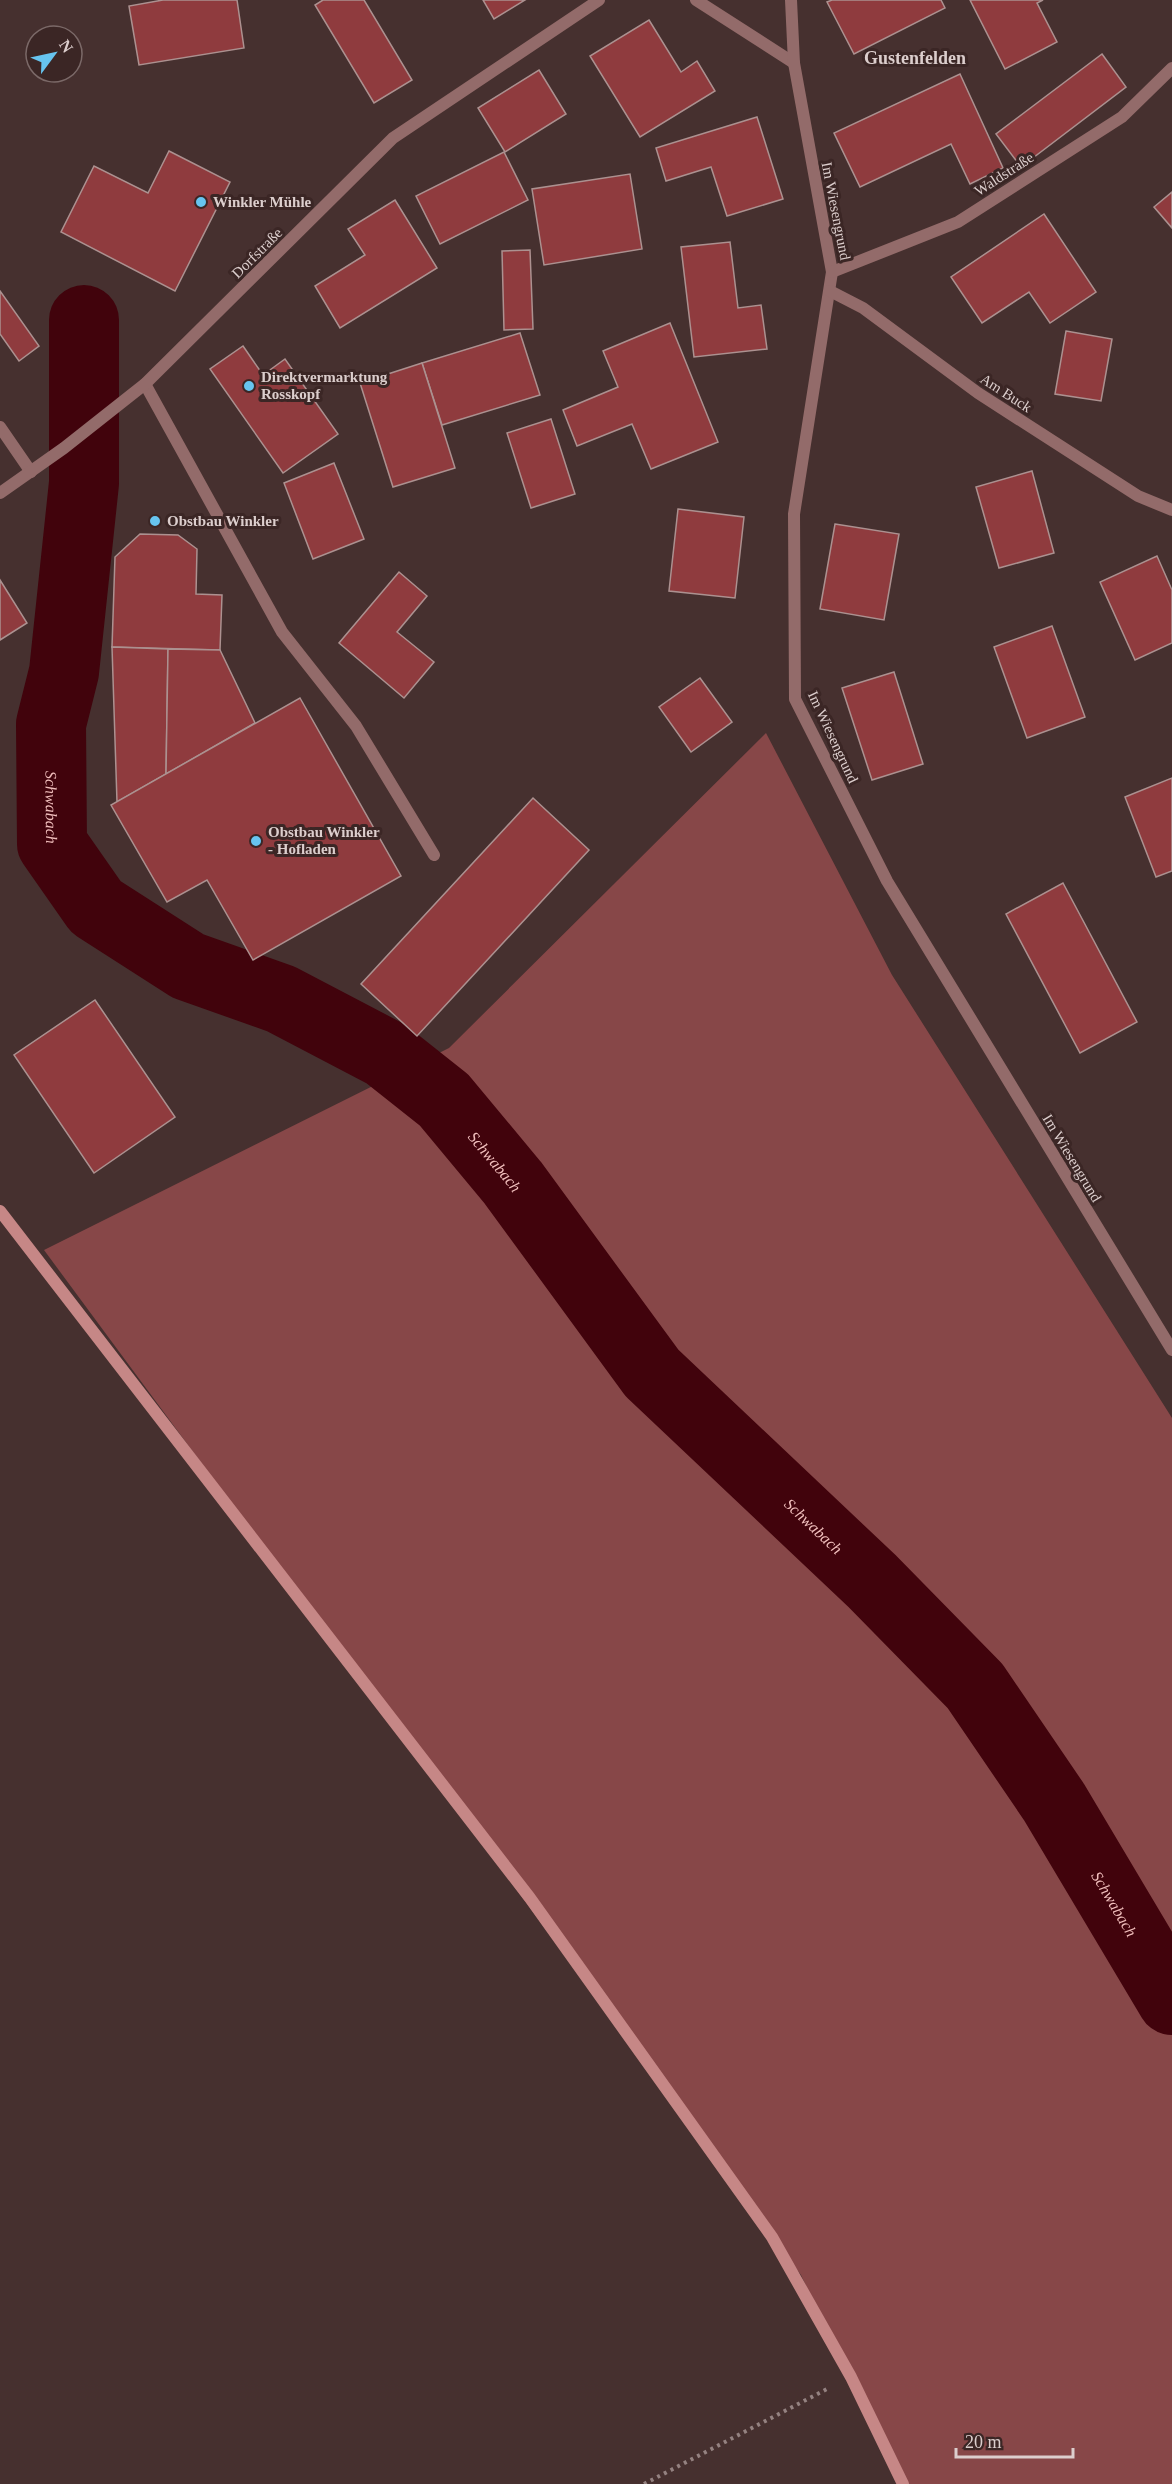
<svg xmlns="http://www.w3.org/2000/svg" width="1172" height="2484" viewBox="0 0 1172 2484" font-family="'Times New Roman',serif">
<rect width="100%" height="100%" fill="#46302f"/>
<!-- green -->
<path fill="#874748" d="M 766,733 L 892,975 L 1172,1418 L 1172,2484 L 898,2484 L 801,2275 L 44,1250 L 449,1048 Z"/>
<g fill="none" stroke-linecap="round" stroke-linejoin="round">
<!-- river -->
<path stroke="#41030c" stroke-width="70" id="s1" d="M 84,320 L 84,483 L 64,672 L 51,724 L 52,844 L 96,907 L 188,966 L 281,999 L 386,1054 L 444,1100 L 513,1183 L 652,1373 L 872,1581 L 975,1686 L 1054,1802 L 1172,2000"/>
</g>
<!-- building -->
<g fill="#8f3b3e" stroke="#ac9190" stroke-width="1.5">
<path d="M 163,0 L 237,0 L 244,48 L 139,65 L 129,6 Z"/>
<path d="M 323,0 L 364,0 L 412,80 L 374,103 L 315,5 Z"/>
<path d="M 483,0 L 525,0 L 494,19 Z"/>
<path d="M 832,0 L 941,0 L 945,8 L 854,54 L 827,2 Z"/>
<path d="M 970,0 L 1043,0 L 1037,3 L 1057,42 L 1005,69 Z"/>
<path d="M 649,20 L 681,72 L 697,61 L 715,91 L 640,137 L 590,56 Z"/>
<path d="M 1102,54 L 1126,87 L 1021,167 L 996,134 Z"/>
<path d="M 539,70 L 566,114 L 505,152 L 478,108 Z"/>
<path d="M 960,74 L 1003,168 L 970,184 L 951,144 L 860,187 L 834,133 Z"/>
<path d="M 757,117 L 783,199 L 727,216 L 711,167 L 666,181 L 656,148 Z"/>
<path d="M 169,151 L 230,182 L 175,291 L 61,232 L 94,166 L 148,193 Z"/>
<path d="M 504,152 L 528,200 L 440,244 L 416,196 Z"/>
<path d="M 630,174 L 642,249 L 544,265 L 532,189 Z"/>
<path d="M 1172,192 L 1172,228 L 1154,207 Z"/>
<path d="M 395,200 L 437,268 L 340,328 L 315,286 L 365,255 L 348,229 Z"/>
<path d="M 1044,214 L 1096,292 L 1050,323 L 1029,292 L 982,323 L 951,277 Z"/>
<path d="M 730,242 L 738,308 L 761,305 L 767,349 L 694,357 L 681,247 Z"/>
<path d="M 530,250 L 533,329 L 504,330 L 502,251 Z"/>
<path d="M 0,291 L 39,346 L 19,361 L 0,334 Z"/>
<path d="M 670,323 L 718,442 L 651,469 L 632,424 L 577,446 L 563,410 L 618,387 L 603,351 Z"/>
<path d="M 1066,331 L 1112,339 L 1101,401 L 1055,394 Z"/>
<path d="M 520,333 L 540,395 L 442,425 L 422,363 Z"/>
<path d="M 243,346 L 263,375 L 285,359 L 338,434 L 283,473 L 210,369 Z"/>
<path d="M 422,363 L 455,468 L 393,487 L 360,383 Z"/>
<path d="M 551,419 L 575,494 L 531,508 L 507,433 Z"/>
<path d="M 334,463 L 364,539 L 313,559 L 284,483 Z"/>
<path d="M 1032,471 L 1054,553 L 999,568 L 976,487 Z"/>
<path d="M 678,509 L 744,517 L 735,598 L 669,591 Z"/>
<path d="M 835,524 L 899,534 L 884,620 L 820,609 Z"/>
<path d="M 140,534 L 178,535 L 197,549 L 196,594 L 222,595 L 220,650 L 112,647 L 115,557 Z"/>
<path d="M 1157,556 L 1172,590 L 1172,643 L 1135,660 L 1100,582 Z"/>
<path d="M 399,572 L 427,596 L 397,632 L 434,662 L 404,698 L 339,643 Z"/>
<path d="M 0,580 L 27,623 L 0,640 Z"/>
<path d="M 1052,626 L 1085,717 L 1027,738 L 994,647 Z"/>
<path d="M 112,647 L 168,649 L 166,774 L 117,802 Z"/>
<path d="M 168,649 L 220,650 L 255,723 L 166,774 Z"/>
<path d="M 894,672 L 923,764 L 872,780 L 842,688 Z"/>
<path d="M 700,678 L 732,722 L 691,752 L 659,707 Z"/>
<path d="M 300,698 L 401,876 L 253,960 L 207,880 L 167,902 L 111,805 Z"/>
<path d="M 1172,778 L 1172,871 L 1156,877 L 1125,797 Z"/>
<path d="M 533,798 L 589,850 L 417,1036 L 361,984 Z"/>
<path d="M 1063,883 L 1137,1022 L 1080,1053 L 1006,914 Z"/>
<path d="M 95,1000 L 175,1117 L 94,1173 L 14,1055 Z"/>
</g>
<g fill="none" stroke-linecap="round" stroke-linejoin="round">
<!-- path -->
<path stroke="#948281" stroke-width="4" stroke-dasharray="3 4.5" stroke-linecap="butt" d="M 644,2484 L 829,2388"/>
<!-- service -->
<g stroke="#936b6a" stroke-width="12">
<path d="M 145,384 L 282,632 L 356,726 L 434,855"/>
<path d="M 0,427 L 31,472"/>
</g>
<!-- minor -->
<g stroke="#936b6a" stroke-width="12">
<path d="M 696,0 L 794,63"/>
<path d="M 791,0 L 794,63 L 832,272 L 794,514 L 795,699 L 887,881 L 1172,1350"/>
<path d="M 832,272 L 958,222 L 1122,117 L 1172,68"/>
<path d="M 830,291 L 863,308 L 978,393 L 1138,496 L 1172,510"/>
<path d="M 0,493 L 64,448 L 145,384 L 393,138 L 599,0"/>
</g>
<!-- secondary -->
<path stroke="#c68786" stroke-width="12" d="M 0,1211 L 530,1898 L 772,2237 L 851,2377 L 903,2484"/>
</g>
<!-- markers -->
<g fill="#67c4ef" stroke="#3b2625" stroke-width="2">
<circle cx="201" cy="202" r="6"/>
<circle cx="249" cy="386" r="6"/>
<circle cx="155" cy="521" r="6"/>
<circle cx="256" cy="841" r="6"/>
</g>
<g text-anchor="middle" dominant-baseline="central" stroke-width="6" stroke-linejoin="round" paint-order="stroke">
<!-- street labels -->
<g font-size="15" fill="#dccecd" stroke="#3b2625">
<text transform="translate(1004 174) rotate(-33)">Waldstraße</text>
<text transform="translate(836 211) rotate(79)">Im Wiesengrund</text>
<text transform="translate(257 253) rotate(-45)">Dorfstraße</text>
<text transform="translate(1006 393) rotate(33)">Am Buck</text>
<text transform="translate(833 737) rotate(65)">Im Wiesengrund</text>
<text transform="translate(1072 1158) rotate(59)">Im Wiesengrund</text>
</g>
<!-- poi labels -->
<g font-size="15" font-weight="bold" fill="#dccecd" stroke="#3b2625" text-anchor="start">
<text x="213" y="202">Winkler Mühle</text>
<text x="261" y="377">Direktvermarktung<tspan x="261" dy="17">Rosskopf</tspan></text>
<text x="167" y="521">Obstbau Winkler</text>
<text x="268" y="832">Obstbau Winkler<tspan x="268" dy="17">- Hofladen</tspan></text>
</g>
<!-- water labels -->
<g font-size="16" font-style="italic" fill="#f0bebc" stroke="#3b2625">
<text stroke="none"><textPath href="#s1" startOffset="490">Schwabach</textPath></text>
<text stroke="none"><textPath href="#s1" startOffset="1084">Schwabach</textPath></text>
<text stroke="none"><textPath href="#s1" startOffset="1570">Schwabach</textPath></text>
<text stroke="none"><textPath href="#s1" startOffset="2056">Schwabach</textPath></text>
</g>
<!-- quarter labels -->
<g font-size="18" font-weight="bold" fill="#dccecd" stroke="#3b2625">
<text x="915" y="58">Gustenfelden</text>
</g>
</g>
<!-- north arrow -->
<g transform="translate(54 54) rotate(57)"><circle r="28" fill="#3b2625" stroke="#7b6968" stroke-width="1.5"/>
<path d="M0-4.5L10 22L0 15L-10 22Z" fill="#67c4ef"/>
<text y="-9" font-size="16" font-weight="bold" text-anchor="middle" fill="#dccecd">N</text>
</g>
<!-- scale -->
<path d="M956 2448v9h117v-9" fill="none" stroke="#dccecd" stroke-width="3"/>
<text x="965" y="2448" font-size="18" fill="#dccecd" stroke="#3b2625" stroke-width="4.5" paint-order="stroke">20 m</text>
</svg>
